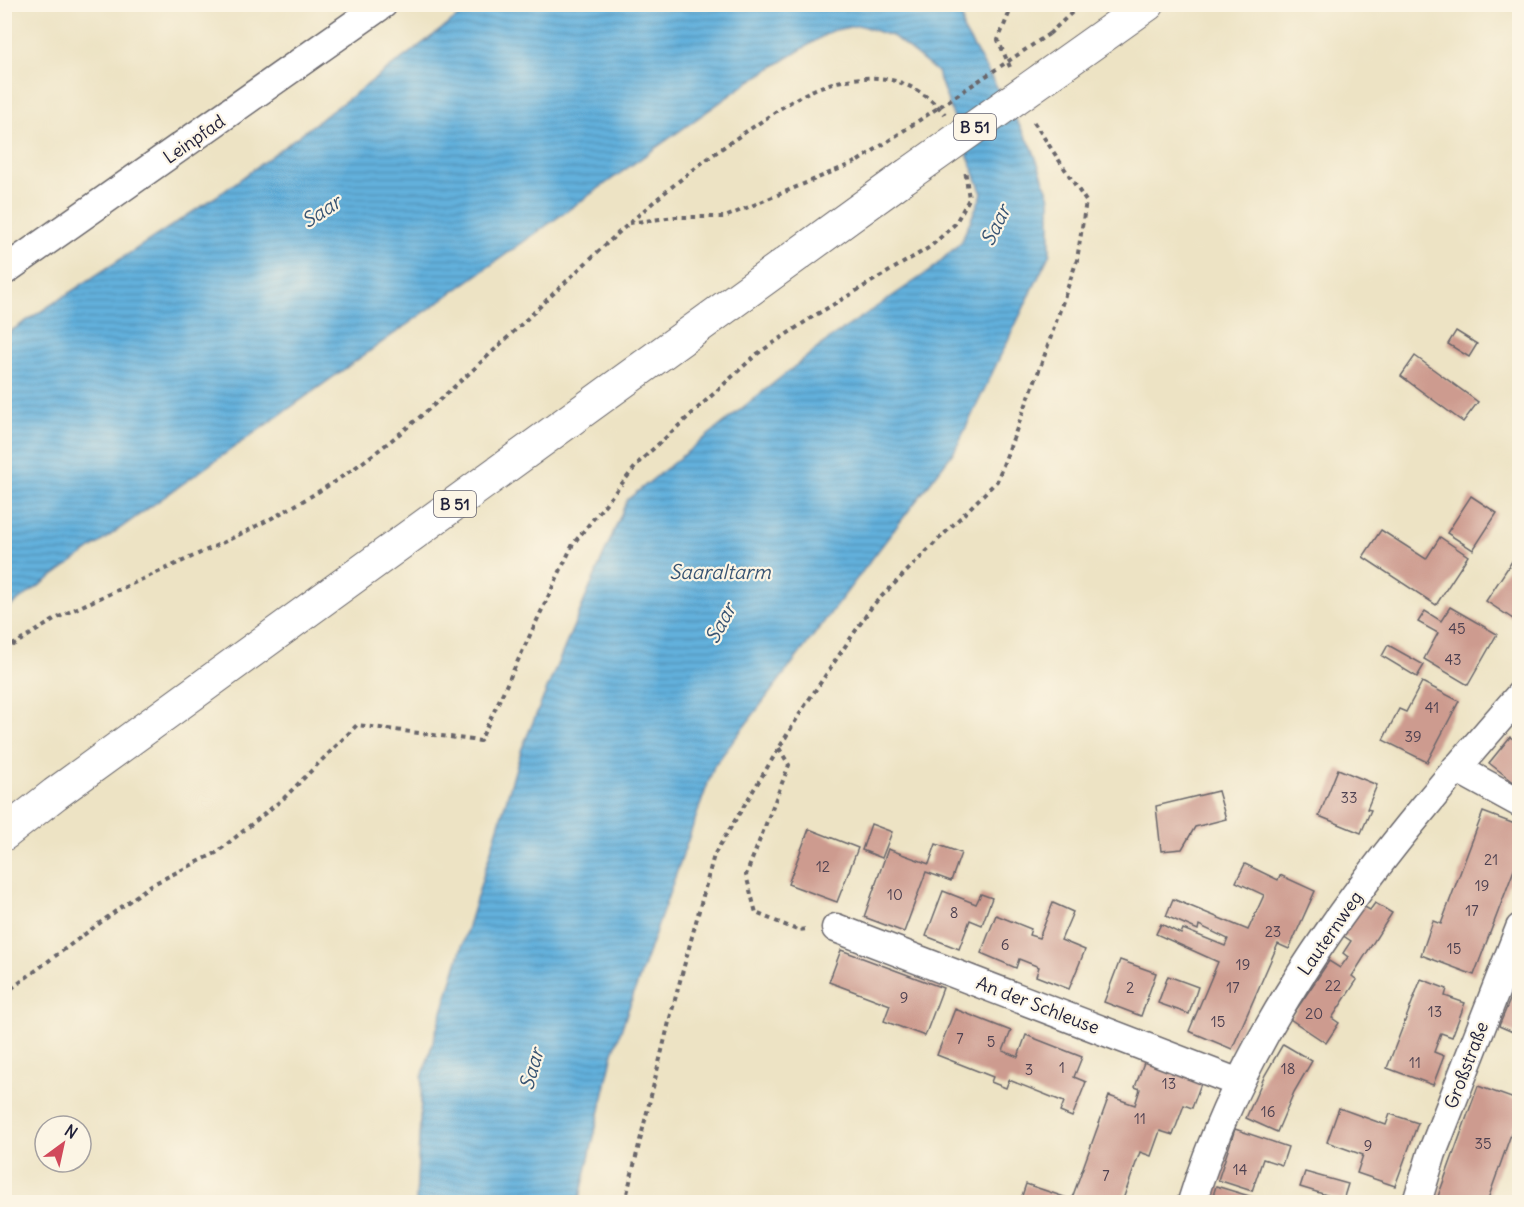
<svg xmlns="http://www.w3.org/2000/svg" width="1524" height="1207" viewBox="0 0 1524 1207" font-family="Delius,sans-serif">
<defs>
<pattern id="water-rules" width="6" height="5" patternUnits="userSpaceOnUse" patternTransform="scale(1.5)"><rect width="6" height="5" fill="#62b0dc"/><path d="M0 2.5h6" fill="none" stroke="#508fb4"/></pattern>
</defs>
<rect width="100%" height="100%" fill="#fcf5e5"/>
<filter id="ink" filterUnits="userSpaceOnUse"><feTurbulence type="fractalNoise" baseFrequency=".0167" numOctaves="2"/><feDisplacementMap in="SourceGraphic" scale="12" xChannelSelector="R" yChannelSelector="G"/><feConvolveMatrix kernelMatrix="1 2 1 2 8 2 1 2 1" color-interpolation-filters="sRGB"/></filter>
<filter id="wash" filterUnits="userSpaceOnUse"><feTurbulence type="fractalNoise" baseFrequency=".008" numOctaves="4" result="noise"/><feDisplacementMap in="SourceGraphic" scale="24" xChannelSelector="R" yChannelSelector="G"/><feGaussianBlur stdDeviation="1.35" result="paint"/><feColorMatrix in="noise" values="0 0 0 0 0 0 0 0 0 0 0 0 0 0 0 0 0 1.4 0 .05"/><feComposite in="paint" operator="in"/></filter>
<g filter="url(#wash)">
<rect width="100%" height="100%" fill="#ede3c4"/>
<!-- water -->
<path fill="url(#water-rules)" stroke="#42698c" stroke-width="1.5" d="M 474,5 L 962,5 L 963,29 L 1032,147 L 1050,198 L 1050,253 L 955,450 L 714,766 L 613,1053 L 579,1202 L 416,1202 L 422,1078 L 522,748 L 627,500 L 829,339 L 931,270 L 961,242 L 982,194 L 937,72 L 894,37 L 859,25 L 831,31 L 750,81 L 5,610 L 5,335 L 223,192 Z"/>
<g id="blocks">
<!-- building -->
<g fill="#cd9b8f">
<path d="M 1456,331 L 1477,344 L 1469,357 L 1448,344 Z"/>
<path d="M 1415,356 L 1478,402 L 1463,422 L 1401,376 Z"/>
<path d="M 1471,496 L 1497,513 L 1473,550 L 1447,533 Z"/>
<path d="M 1381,530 L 1426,559 L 1440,537 L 1468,556 L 1436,605 L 1363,557 Z"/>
<path d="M 1520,549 L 1520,615 L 1516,621 L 1486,601 Z"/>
<path d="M 1450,607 L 1497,634 L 1468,685 L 1424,659 L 1438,633 L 1418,622 L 1425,611 L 1441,621 Z"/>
<path d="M 1388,645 L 1424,665 L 1417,677 L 1382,656 Z"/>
<path d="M 1422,682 L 1459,701 L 1427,762 L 1383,740 L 1399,709 L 1406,712 Z"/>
<path d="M 1510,737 L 1520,744 L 1520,787 L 1489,763 Z"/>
<path d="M 1338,769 L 1377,785 L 1367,809 L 1371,810 L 1361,833 L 1319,816 Z"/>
<path d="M 1218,791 L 1226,819 L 1195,827 L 1182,849 L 1161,851 L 1156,806 Z"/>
<path d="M 1483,812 L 1520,826 L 1520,854 L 1474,975 L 1421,955 L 1433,921 L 1441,924 Z"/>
<path d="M 871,824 L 892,832 L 882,858 L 862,850 Z"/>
<path d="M 809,829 L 858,848 L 837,902 L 788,884 Z"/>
<path d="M 936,844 L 961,853 L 951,881 L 926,872 L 904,932 L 864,917 L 888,849 L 929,864 Z"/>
<path d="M 1245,864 L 1278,880 L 1280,875 L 1315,891 L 1289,949 L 1278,944 L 1232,1049 L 1189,1031 L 1218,962 L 1156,934 L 1161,924 L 1181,934 L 1183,929 L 1225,946 L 1228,939 L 1199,925 L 1198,930 L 1166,916 L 1173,899 L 1248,930 L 1264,895 L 1236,882 Z"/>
<path d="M 943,891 L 976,904 L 981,894 L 992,898 L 982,925 L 970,920 L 959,949 L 926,936 Z"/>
<path d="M 1053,903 L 1073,912 L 1061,940 L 1085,950 L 1069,989 L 1036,976 L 1039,967 L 1019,959 L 1016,968 L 981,953 L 996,915 L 1031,929 L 1029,935 L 1039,938 Z"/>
<path d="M 1375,903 L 1392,913 L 1352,976 L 1357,980 L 1332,1018 L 1339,1023 L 1326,1043 L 1290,1019 L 1329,961 L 1340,968 L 1348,957 L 1343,953 L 1351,941 L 1342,935 L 1361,905 L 1370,910 Z"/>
<path d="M 841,950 L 943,988 L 925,1036 L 884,1021 L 890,1005 L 829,982 Z"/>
<path d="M 1120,960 L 1156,973 L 1141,1016 L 1104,1002 Z"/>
<path d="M 1168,976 L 1198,987 L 1189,1014 L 1158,1003 Z"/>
<path d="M 1520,976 L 1520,1035 L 1499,1026 Z"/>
<path d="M 1421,979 L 1447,989 L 1445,996 L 1465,1003 L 1452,1037 L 1441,1033 L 1434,1052 L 1444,1056 L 1433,1085 L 1387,1068 Z"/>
<path d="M 955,1009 L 1011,1031 L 1003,1051 L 1018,1057 L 1026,1035 L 1082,1057 L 1074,1077 L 1086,1082 L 1072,1117 L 1060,1112 L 1064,1102 L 1009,1080 L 1006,1088 L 991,1082 L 993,1077 L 937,1055 Z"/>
<path d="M 1283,1044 L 1312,1061 L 1294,1092 L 1277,1132 L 1246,1118 L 1265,1075 Z"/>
<path d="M 1146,1057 L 1203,1078 L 1192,1108 L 1184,1105 L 1173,1135 L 1160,1131 L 1151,1156 L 1140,1152 L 1122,1202 L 1084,1202 L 1072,1198 L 1109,1096 L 1135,1105 L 1140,1089 L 1135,1087 Z"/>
<path d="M 1478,1086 L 1520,1101 L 1520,1125 L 1515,1123 L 1487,1202 L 1436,1202 Z"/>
<path d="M 1339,1108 L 1386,1125 L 1390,1114 L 1418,1123 L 1395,1186 L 1357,1173 L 1363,1155 L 1327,1142 Z"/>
<path d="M 1235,1129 L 1288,1147 L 1282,1165 L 1263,1159 L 1252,1191 L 1218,1180 Z"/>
<path d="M 1305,1172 L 1348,1184 L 1343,1200 L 1300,1187 Z"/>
<path d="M 1026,1184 L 1070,1199 L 1068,1202 L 1032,1202 L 1021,1199 Z"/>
<path d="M 1216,1186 L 1269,1202 L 1211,1202 Z"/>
</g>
</g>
</g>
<g filter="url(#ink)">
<use href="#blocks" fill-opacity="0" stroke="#69666b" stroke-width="1.5"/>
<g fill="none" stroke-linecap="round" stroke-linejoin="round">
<!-- minor casing -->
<g stroke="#69666b" stroke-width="31">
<g id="minor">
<path d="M 4,271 L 383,4"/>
<path d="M 1456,768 L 1520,803"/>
<path d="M 836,928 L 1239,1083"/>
<path d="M 1192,1202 C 1251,1008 1388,846 1520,695"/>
<path d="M 1417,1202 L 1432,1153 L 1520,928"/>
</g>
</g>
<!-- major casing -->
<g stroke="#69666b" stroke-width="35">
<g id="major">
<path d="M 1044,78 L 1148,4"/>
<path d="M 4,834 L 55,794 L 906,176"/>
</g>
</g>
<!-- path -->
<g stroke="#69666b" stroke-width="4" stroke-dasharray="4.5 4.5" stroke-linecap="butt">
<path d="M 1049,34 L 1081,4"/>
<path d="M 1010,67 L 998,40 L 1013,4"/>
<path d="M 629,223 L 675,217 L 725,217 L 858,161"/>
<path d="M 4,650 C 24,639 43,626 63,615 C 87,603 112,593 136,582 C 214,547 293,513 363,462 C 499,362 605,225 747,131 C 775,113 804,89 837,82 C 882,72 913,79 945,114"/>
<path d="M 779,748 L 789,765 L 746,875 L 756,913 L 797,930 L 809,929"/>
<path d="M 4,994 L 151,885 L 216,853 L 284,798 L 357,725 L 480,741 L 573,544 L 640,461 L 757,354 L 814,316 L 930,247 L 955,224 L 969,199 L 965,169"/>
<path d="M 625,1202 L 670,1018 L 714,855 L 804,707 L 873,605 L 997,481 L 1044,357 L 1077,260 L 1086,201 L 1033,121"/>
</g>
<!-- minor -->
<use href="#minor" stroke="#fff" stroke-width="28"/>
<!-- major -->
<use href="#major" stroke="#fff" stroke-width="33"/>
<!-- major-bridge casing -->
<g stroke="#69666b" stroke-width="35" stroke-linecap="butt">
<path id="major-bridge" d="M 906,176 L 1044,78"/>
</g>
<!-- path-bridge -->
<path stroke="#69666b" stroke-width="4" stroke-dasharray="4.5 4.5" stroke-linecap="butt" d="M 858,161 L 1049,34"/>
<!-- major-bridge -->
<use href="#major-bridge" stroke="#fff" stroke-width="33"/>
</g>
</g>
<g text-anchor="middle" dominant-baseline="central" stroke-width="4.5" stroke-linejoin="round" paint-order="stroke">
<!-- number labels -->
<g font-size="15" fill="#4d4050">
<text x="1457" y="628">45</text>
<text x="1453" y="659">43</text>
<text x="1432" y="707">41</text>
<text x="1413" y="736">39</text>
<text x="1349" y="797">33</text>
<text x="1491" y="859">21</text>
<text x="823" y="866">12</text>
<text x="1482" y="885">19</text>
<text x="895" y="894">10</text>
<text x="1472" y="910">17</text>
<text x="954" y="912">8</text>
<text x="1273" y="931">23</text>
<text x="1005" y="944">6</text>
<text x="1454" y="948">15</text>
<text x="1243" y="964">19</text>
<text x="1333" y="985">22</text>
<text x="1130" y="987">2</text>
<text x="1233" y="987">17</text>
<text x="904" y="997">9</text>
<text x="1435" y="1011">13</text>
<text x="1314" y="1013">20</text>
<text x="1218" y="1021">15</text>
<text x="960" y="1038">7</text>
<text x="991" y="1041">5</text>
<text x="1415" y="1062">11</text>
<text x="1062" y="1067">1</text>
<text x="1288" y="1068">18</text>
<text x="1029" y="1069">3</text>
<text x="1169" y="1083">13</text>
<text x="1268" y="1111">16</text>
<text x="1140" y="1118">11</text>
<text x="1483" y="1143">35</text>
<text x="1368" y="1145">9</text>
<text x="1240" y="1169">14</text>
<text x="1106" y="1175">7</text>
</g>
<!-- shield labels -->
<g fill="#fcf5e5" stroke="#63616e" stroke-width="1.5">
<rect x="954" y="114" width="42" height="26" rx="4.5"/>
<rect x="434" y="491" width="42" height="26" rx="4.5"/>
</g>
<g font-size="16" font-weight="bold" fill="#22223b">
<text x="975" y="127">B 51</text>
<text x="455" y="504">B 51</text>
</g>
<!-- street labels -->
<g font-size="18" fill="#22223b" stroke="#fcf5e5">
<text transform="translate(194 139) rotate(-35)">Leinpfad</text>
<text transform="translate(1330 933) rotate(-55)">Lauternweg</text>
<text transform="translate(1038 1005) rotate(21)">An der Schleuse</text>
<text transform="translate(1466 1065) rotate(-69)">Großstraße</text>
</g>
<!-- water labels -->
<g font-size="20" font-style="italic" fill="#385473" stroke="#fcf5e5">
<text transform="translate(321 211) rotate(-33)">Saar</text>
<text transform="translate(995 225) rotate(-64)">Saar</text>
<text x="720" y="571">Saaraltarm</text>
<text transform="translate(720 623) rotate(-62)">Saar</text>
<text transform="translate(531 1069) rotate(-74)">Saar</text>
</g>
</g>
<!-- margin -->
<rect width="1524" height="1207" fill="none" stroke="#fcf5e5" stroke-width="24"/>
<!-- north arrow -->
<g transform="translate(63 1144) rotate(33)"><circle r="28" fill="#fcf5e5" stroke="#a5a1a1" stroke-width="1.5"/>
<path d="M0-4.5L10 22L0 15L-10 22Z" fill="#d1495b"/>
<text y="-9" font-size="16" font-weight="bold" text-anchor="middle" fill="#22223b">N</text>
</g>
</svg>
